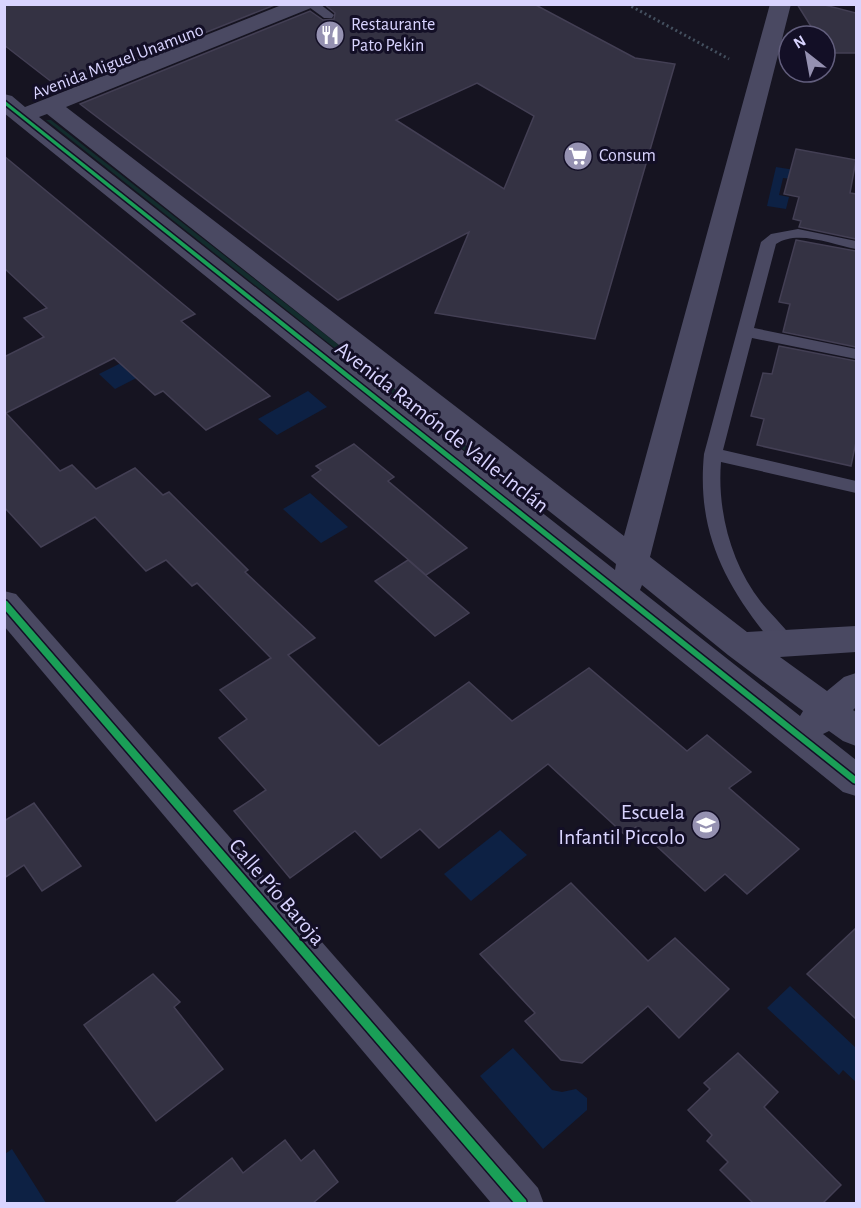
<svg xmlns="http://www.w3.org/2000/svg" width="861" height="1208" viewBox="0 0 861 1208" font-family="'Alegreya Sans',sans-serif">
<rect width="100%" height="100%" fill="#161421"/>
<!-- green -->
<path fill="#132c2d" d="M 46,120 L 51,120 L 509,478 L 503,481 Z"/>
<!-- water -->
<g fill="#0d2144">
<path d="M 776,167 L 795,170 L 793,179 L 783,178 L 779,195 L 789,197 L 786,209 L 767,206 Z"/>
<path d="M 139,354 L 156,368 L 115,389 L 99,374 Z"/>
<path d="M 308,391 L 327,407 L 277,435 L 258,419 Z"/>
<path d="M 310,493 L 348,527 L 321,543 L 283,509 Z"/>
<path d="M 500,830 L 527,855 L 471,901 L 444,874 Z"/>
<path d="M 790,986 L 856,1048 L 856,1082 L 843,1070 L 839,1075 L 767,1008 Z"/>
<path d="M 513,1048 L 552,1090 L 562,1092 L 576,1089 L 587,1098 L 587,1110 L 543,1149 L 480,1076 Z"/>
<path d="M 12,1149 L 46,1203 L 5,1203 L 5,1154 Z"/>
</g>
<!-- building -->
<g fill="#343243" stroke="#433f54" stroke-width="1.5" fill-rule="evenodd">
<path d="M 4,4 L 277,4 L 62,90 L 4,45 Z"/>
<path d="M 324,4 L 534,4 L 635,58 L 675,64 L 595,339 L 435,313 L 469,232 L 338,300 L 80,104 L 310,11 L 323,20 L 334,19 L 335,13 ZM 477,83 L 534,116 L 504,189 L 396,120 Z"/>
<path d="M 797,4 L 821,4 L 856,13 L 856,53 L 828,53 L 825,36 L 817,36 Z"/>
<path d="M 796,149 L 856,160 L 850,193 L 856,194 L 856,239 L 799,227 L 801,221 L 793,219 L 799,197 L 784,194 Z"/>
<path d="M 4,156 L 195,314 L 181,321 L 270,396 L 206,430 L 163,391 L 155,395 L 114,358 L 6,413 L 60,471 L 72,465 L 96,489 L 135,468 L 163,495 L 169,492 L 248,570 L 245,572 L 315,638 L 288,655 L 379,746 L 469,682 L 512,721 L 589,668 L 687,751 L 707,735 L 751,772 L 729,788 L 799,849 L 747,894 L 725,874 L 705,891 L 636,827 L 625,835 L 548,764 L 439,848 L 420,829 L 381,858 L 355,831 L 290,878 L 234,811 L 266,790 L 219,738 L 247,719 L 220,690 L 271,658 L 197,583 L 192,586 L 166,560 L 146,571 L 95,517 L 41,547 L 4,507 L 4,357 L 44,337 L 24,318 L 47,308 L 4,268 Z"/>
<path d="M 796,240 L 856,251 L 856,347 L 783,332 L 790,304 L 779,302 Z"/>
<path d="M 779,346 L 856,361 L 856,442 L 851,466 L 757,445 L 764,419 L 751,416 L 763,373 L 772,374 Z"/>
<path d="M 354,444 L 394,477 L 388,481 L 467,548 L 426,575 L 312,476 L 321,470 L 316,466 Z"/>
<path d="M 408,560 L 469,613 L 435,636 L 375,581 Z"/>
<path d="M 34,803 L 81,866 L 42,891 L 24,865 L 4,878 L 4,821 Z"/>
<path d="M 571,883 L 648,961 L 675,938 L 729,989 L 679,1038 L 648,1006 L 582,1063 L 561,1060 L 525,1021 L 535,1013 L 480,954 Z"/>
<path d="M 856,928 L 856,1019 L 807,974 Z"/>
<path d="M 153,974 L 180,1002 L 174,1007 L 223,1069 L 156,1121 L 84,1025 Z"/>
<path d="M 738,1053 L 778,1092 L 764,1107 L 841,1185 L 823,1203 L 753,1203 L 720,1170 L 728,1162 L 707,1141 L 712,1135 L 688,1110 L 710,1089 L 704,1083 Z"/>
<path d="M 285,1140 L 301,1161 L 314,1150 L 338,1182 L 313,1203 L 175,1203 L 232,1158 L 243,1173 Z"/>
</g>
<g fill="none" stroke-linecap="round" stroke-linejoin="round">
<!-- path -->
<path stroke="#44505f" stroke-width="3" stroke-dasharray="2 3" stroke-linecap="butt" d="M 627,4 L 729,59"/>
<!-- lane -->
<g fill="#4a4962" fill-rule="evenodd">
<path d="M 305,4 L 320,4 L 334,15 L 332,18 L 324,18 Z"/>
<path d="M 798,229 L 856,241 L 856,249 C 833,245 798,229 776,244 L 754,328 L 856,349 L 856,359 L 752,338 L 723,450 L 856,481 L 856,493 L 721,462 C 717,510 731,564 761,602 C 772,616 788,629 796,645 L 793,651 L 786,653 L 779,651 C 728,590 696,536 704,454 L 761,242 L 771,234 Z"/>
</g>
<!-- street -->
<g fill="#4a4962" fill-rule="evenodd">
<path d="M 284,4 L 314,4 L 311,8 L 66,107 L 624,536 L 770,4 L 791,4 L 650,557 L 747,632 L 856,626 L 856,652 L 780,657 L 827,691 L 844,677 L 856,673 L 856,707 L 853,710 L 856,712 L 856,746 L 843,741 L 829,731 L 823,734 L 856,760 L 856,796 L 843,792 L 4,113 L 4,94 L 12,96 L 25,107 ZM 47,114 L 616,564 L 615,570 L 39,117 ZM 642,585 L 728,655 L 803,711 L 800,716 L 640,590 Z"/>
<path d="M 4,591 L 16,594 L 538,1188 L 544,1204 L 492,1204 L 4,626 Z"/>
</g>
<!-- cycleway casing -->
<g stroke="#130f26" stroke-width="3">
<g id="cycleway">
<path d="M 4,100 L 856,777 L 856,784 L 853,783 L 4,104 Z"/>
<path d="M 4,600 L 7,601 L 526,1200 L 527,1204 L 515,1204 L 4,609 Z"/>
</g>
</g>
<!-- cycleway -->
<use href="#cycleway" fill="#1a9f57" fill-rule="evenodd"/>
</g>
<!-- icons -->
<defs>
<g id="restaurant-disc" transform="scale(1.5)"><circle r="9.5" fill="#9591b1" stroke="#130f26"/><path d="M-5-6h1v4h1v-4h1v4h1v-4h1v5L-1.5 .5V6h-2V.5L-5-1ZM5-6V6H3V1.5H1.5Q1.5-4 5-6Z" fill="#fff"/></g>
<g id="supermarket-disc" transform="scale(1.5)"><circle r="9.5" fill="#9591b1" stroke="#130f26"/><path d="M-6-5.5h2.5l.6 2H6L4.5 2H-2.5L-4.4-4H-6ZM-1.5 3.2a1.3 1.3 0 1 0 .1 0ZM3 3.2a1.3 1.3 0 1 0 .1 0Z" fill="#fff"/></g>
<g id="school-disc" transform="scale(1.5)"><circle r="9.5" fill="#9591b1" stroke="#130f26"/><path d="M0-5L7-2L0 1L-7-2ZM-4 1L0 2.5L4 1V4Q0 6-4 4Z" fill="#fff"/></g>
</defs>
<g fill-rule="evenodd">
<use href="#restaurant-disc" x="330" y="35"/>
<use href="#supermarket-disc" x="578" y="156"/>
<use href="#school-disc" x="706" y="825"/>
</g>
<g text-anchor="middle" dominant-baseline="central" stroke-width="6" stroke-linejoin="round" paint-order="stroke">
<!-- far-poi labels -->
<g font-size="18" fill="#d9d4ff" stroke="#130f26" text-anchor="start">
<text x="351" y="25">Restaurante<tspan x="351" dy="21">Pato Pekin</tspan></text>
<text x="599" y="156">Consum</text>
</g>
<!-- far-street labels -->
<g font-size="18" fill="#d9d4ff" stroke="#130f26">
<text transform="translate(118 62) rotate(-21)">Avenida Miguel Unamuno</text>
</g>
<!-- street labels -->
<g font-size="22" fill="#d9d4ff" stroke="#130f26">
<text transform="translate(442 427) rotate(38)">Avenida Ramón de Valle-Inclán</text>
<text transform="translate(277 892) rotate(49)">Calle Pío Baroja</text>
</g>
<!-- poi labels -->
<g font-size="22" fill="#d9d4ff" stroke="#130f26" text-anchor="end">
<text x="685" y="812">Escuela<tspan x="685" dy="25">Infantil Piccolo</tspan></text>
</g>
</g>
<!-- border -->
<rect width="861" height="1208" fill="none" stroke="#d9d4ff" stroke-width="12"/>
<!-- north arrow -->
<g transform="translate(807 54) rotate(329)"><circle r="28" fill="#130f26" stroke="#625e7d" stroke-width="1.5"/>
<path d="M0-4.5L10 22L0 15L-10 22Z" fill="#9591b1"/>
<text y="-9" font-size="16" font-weight="bold" text-anchor="middle" fill="#d9d4ff">N</text>
</g>
</svg>
